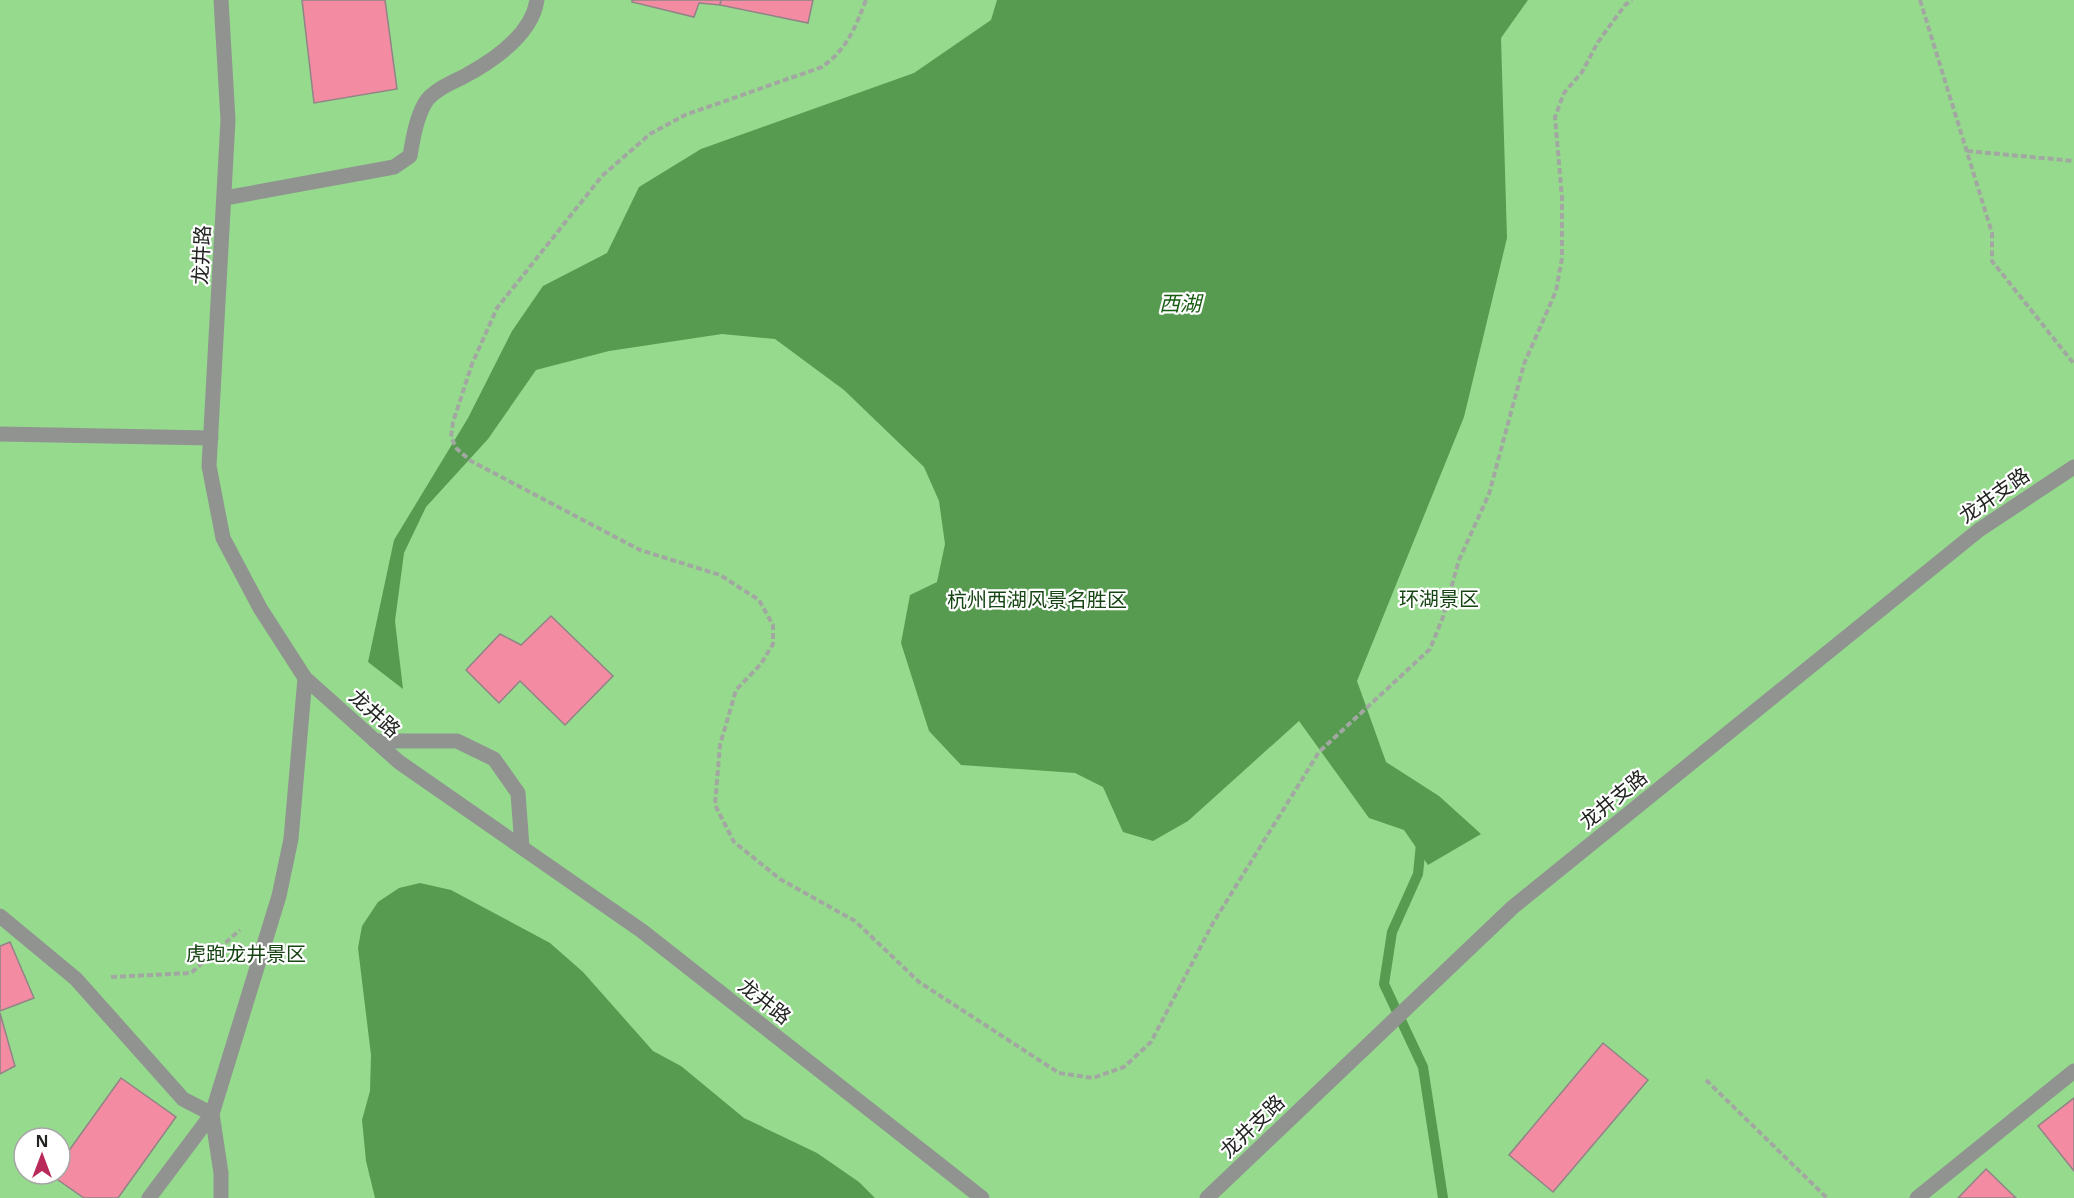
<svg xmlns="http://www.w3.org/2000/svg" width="2074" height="1198" viewBox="0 0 2074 1198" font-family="'Noto Sans','Noto Sans SC',sans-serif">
<rect width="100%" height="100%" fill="#dbe3da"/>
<!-- green -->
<path fill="#96da8e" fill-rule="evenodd" d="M 0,0 L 2074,0 L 2074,1198 L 0,1198 ZM 24,1138 L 60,1138 L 60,1174 L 24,1174 Z"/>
<!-- water -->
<g fill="#579b51">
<path d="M 997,0 L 1528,0 L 1501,38 L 1507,238 L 1464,417 L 1357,681 L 1386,762 L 1439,796 L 1481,834 L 1428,865 L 1404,830 L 1369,818 L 1299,721 L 1188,821 L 1153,841 L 1123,832 L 1103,787 L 1075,773 L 961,765 L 929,731 L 901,643 L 910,595 L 937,582 L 945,544 L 939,501 L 924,467 L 844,390 L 775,339 L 722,334 L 609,351 L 536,370 L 488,439 L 426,507 L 404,553 L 395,621 L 403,689 L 368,662 L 394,540 L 468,418 L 512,331 L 543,286 L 607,253 L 639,187 L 701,149 L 914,73 L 991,20 Z"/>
<path d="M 420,883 L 451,890 L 550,943 L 583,972 L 653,1051 L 681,1066 L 744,1118 L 817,1153 L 859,1182 L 875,1198 L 375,1198 L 366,1161 L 362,1120 L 370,1091 L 371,1055 L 358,948 L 362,926 L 378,902 L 399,888 Z"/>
</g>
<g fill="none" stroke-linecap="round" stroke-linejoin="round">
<!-- stream -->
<path stroke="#579b51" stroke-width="10" d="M 1421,844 L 1418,874 L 1392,932 L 1384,984 L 1423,1067 L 1443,1198"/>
</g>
<!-- building -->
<g fill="#f38ba2" stroke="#908486" stroke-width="1.5">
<path d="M 302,0 L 385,0 L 397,89 L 314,103 Z"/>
<path d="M 632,0 L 721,0 L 720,5 L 699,3 L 694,17 L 632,2 Z"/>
<path d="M 721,0 L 813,0 L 808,23 L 720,5 Z"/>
<path d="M 551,616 L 613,676 L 565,725 L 520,681 L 499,703 L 466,670 L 500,634 L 521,645 Z"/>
<path d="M 10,942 L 34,998 L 0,1011 L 0,946 Z"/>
<path d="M 0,1013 L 15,1066 L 0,1074 Z"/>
<path d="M 1603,1043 L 1648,1080 L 1553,1192 L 1509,1155 Z"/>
<path d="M 121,1078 L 176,1117 L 118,1198 L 84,1198 L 51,1175 L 60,1174 L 60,1163 Z"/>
<path d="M 2074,1098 L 2074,1171 L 2038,1126 Z"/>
<path d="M 1986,1169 L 2016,1198 L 1958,1198 Z"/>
</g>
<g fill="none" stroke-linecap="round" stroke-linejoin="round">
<!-- path -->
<g stroke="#a2a8a1" stroke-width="4" stroke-dasharray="6 3" stroke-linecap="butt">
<path d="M 866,0 C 855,28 847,49 822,67 L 685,115 L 650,134 L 602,176 L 497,308 L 472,364 L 453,422 L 451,437 L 457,449 L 471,461 L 640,550 L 720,575 L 759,600 L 773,625 L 773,644 L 761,664 L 736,690 L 720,745 L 715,805 L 734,842 L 780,879 L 855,921 L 919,982 L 1059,1073 L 1093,1078 L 1124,1067 L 1151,1042 L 1213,923 L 1319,752 L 1430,649 L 1443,617 L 1459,560 L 1489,494 L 1524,364 L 1556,291 L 1562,258 L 1562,198 L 1555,117 L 1564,93 L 1582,72 L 1598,42 L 1625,5 L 1632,0"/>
<path d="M 1920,0 L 1992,233 L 1992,261 L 2074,364"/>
<path d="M 1967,151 L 2074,161"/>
<path d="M 111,977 L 191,973 L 240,930"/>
<path d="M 1706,1080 L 1827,1198"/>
</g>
<!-- service -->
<g stroke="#909390" stroke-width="15">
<path d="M 225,198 L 394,167 L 410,156 C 413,138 416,119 425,103 C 432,91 451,83 463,77 C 491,62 532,35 537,0"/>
<path d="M 0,434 L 211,438"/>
<path d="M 375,741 L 457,741 L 494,759 L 518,793 L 522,847"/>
<path d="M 149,1198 L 212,1114"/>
<path d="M 1917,1198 L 2074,1071"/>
</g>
<!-- minor -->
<g stroke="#909390" stroke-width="15">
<path d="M 0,916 L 76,979 L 183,1099 L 212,1114"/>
<path d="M 221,1198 L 221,1173 L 212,1114 L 279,896 L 291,839 L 305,678"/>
</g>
<!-- tertiary -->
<g stroke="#909390" stroke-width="15">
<path d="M 221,0 L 228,120 L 209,466 L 223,538 L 260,608 L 305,678 L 399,762 L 642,931 L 982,1198"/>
<path d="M 1207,1198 L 1513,907 L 1979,530 L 2074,467"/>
</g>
</g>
<g text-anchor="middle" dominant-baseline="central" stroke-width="4.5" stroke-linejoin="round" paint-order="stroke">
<!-- street labels -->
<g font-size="20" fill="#212420" stroke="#fff">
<text transform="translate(201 255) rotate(-87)">龙井路</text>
<text transform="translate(1994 495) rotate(-35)">龙井支路</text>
<text transform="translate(375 713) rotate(42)">龙井路</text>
<text transform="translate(1613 799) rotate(-39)">龙井支路</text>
<text transform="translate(765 1001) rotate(38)">龙井路</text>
<text transform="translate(1252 1126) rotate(-44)">龙井支路</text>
</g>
<!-- park labels -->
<g font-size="20" fill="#174513" stroke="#fff">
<text x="1439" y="598">环湖景区</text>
<text x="1037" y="599">杭州西湖风景名胜区</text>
<text x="246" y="953">虎跑龙井景区</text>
</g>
<!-- water labels -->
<g font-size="21" font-style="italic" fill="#175c11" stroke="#fff">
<text x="1180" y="303">西湖</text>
</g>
</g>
<!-- north arrow -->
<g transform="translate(42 1156)"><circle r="28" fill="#ffffff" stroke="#a6a7a6" stroke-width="1.5"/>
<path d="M0-4.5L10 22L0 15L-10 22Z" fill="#b82a59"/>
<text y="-9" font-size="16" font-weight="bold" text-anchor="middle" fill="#212420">N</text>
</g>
</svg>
